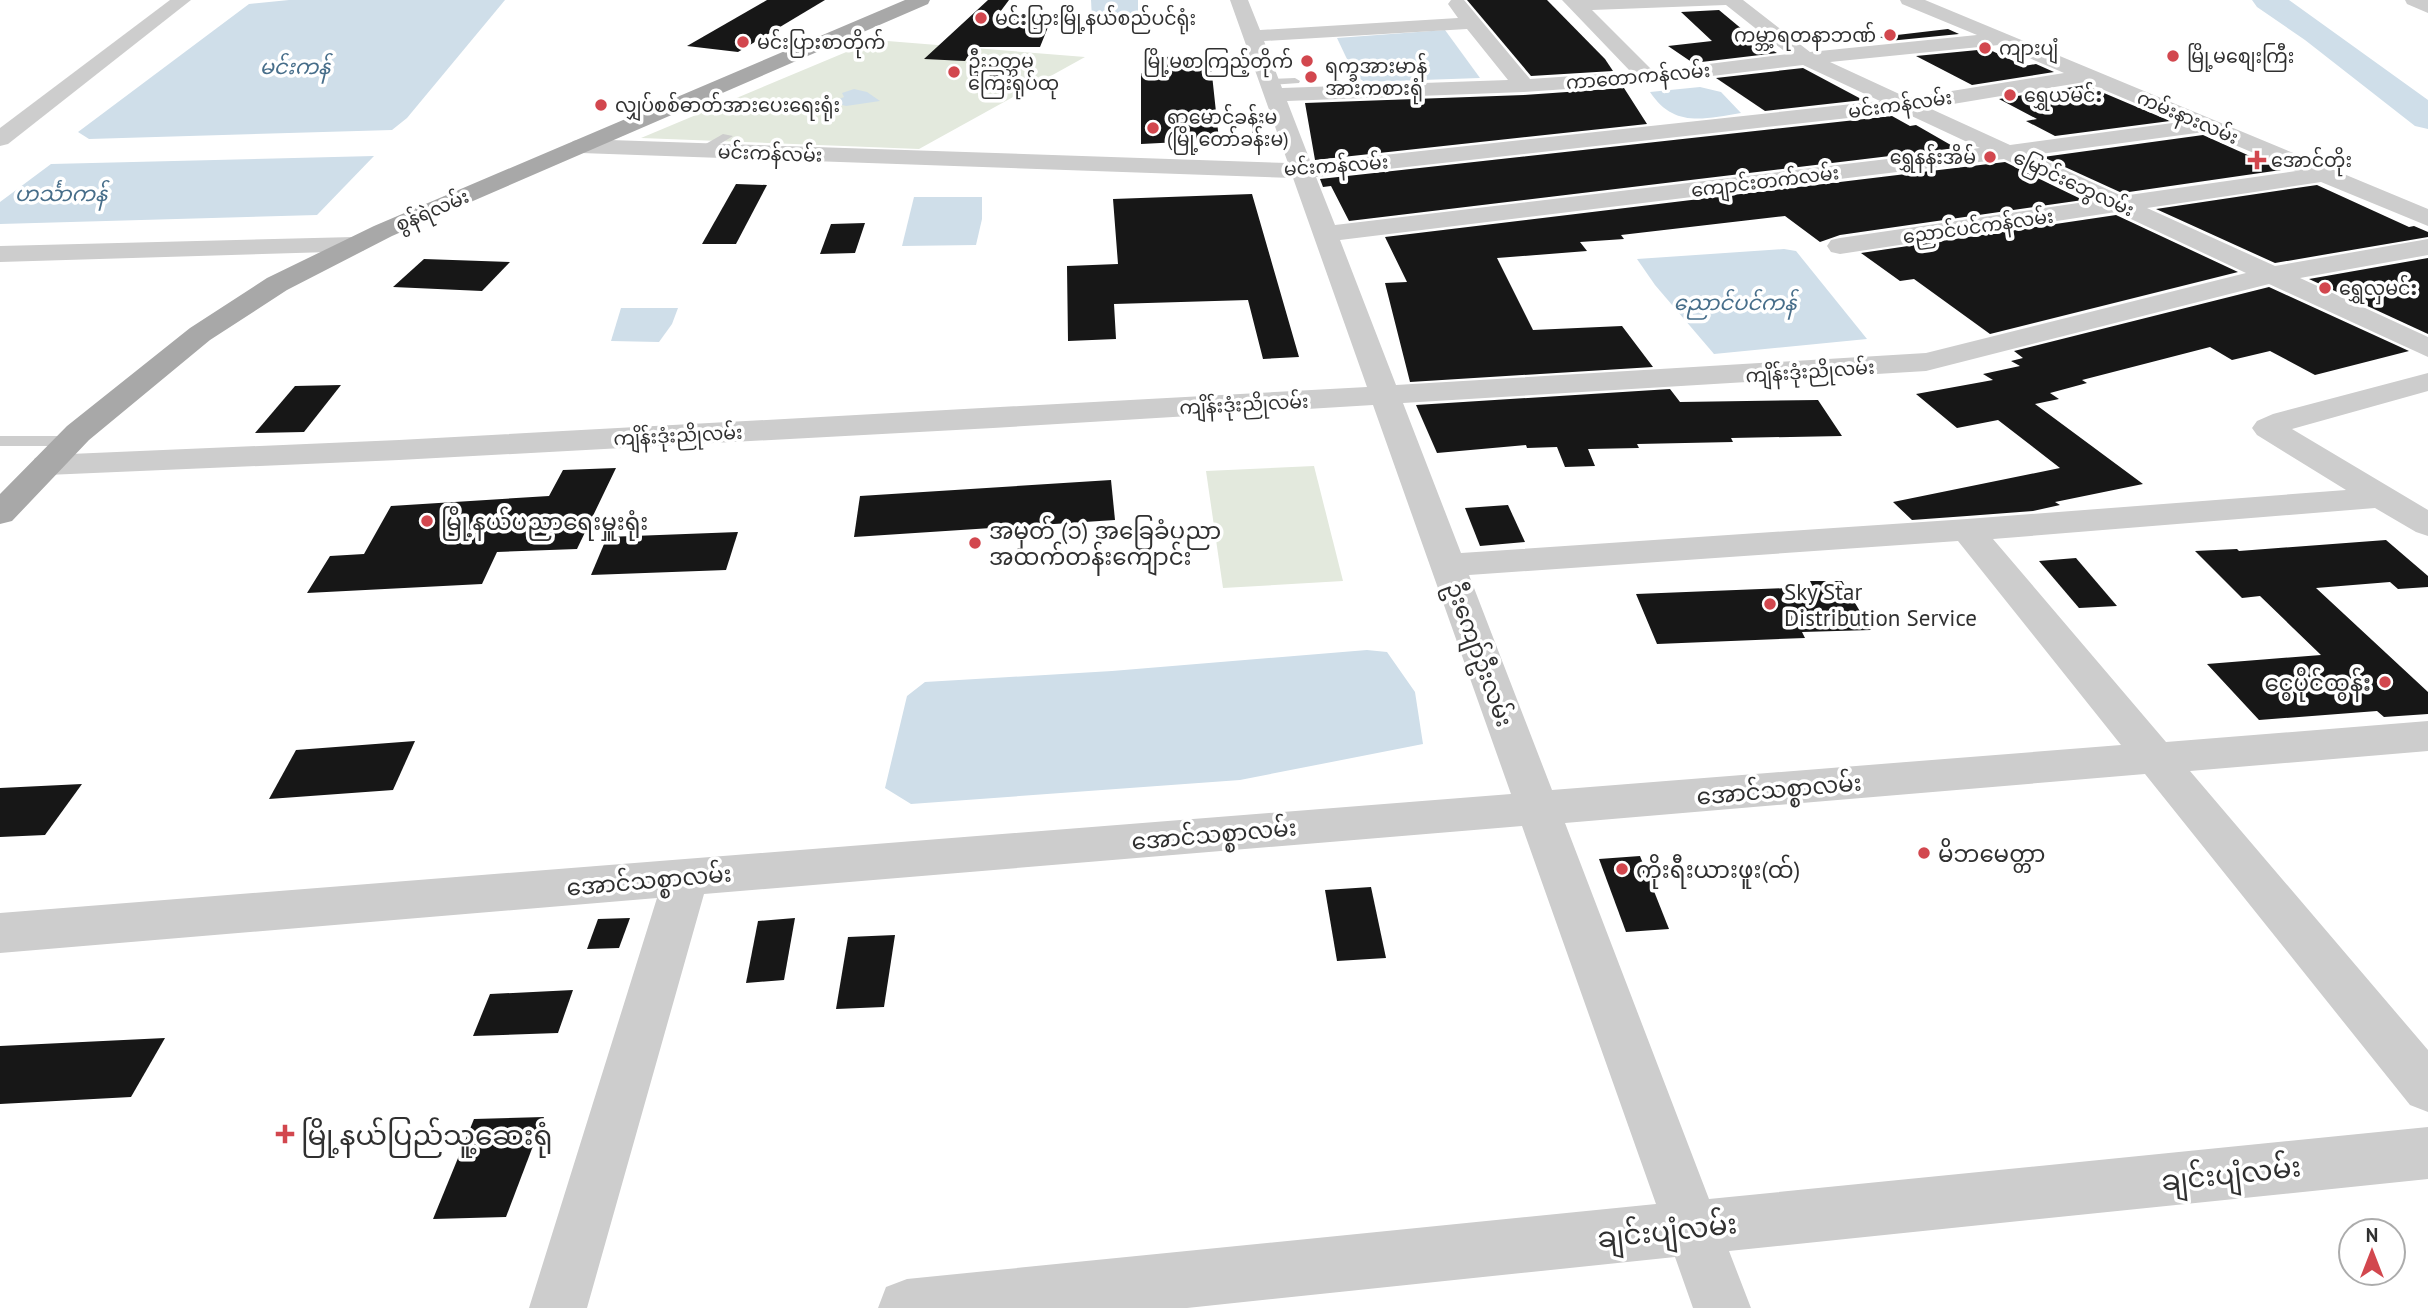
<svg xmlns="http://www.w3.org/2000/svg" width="2428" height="1308" viewBox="0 0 2428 1308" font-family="'PT Sans','Noto Sans Myanmar',sans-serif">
<rect width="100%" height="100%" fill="#fff"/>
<!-- green -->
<g fill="#e3e9dd">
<path d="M 875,40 L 1085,57 L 919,149 L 641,138 Z"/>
<path d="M 1314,466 L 1343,581 L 1223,588 L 1206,471 Z"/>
</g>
<!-- water -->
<g fill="#cfdee9">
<path d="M 289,0 L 505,0 L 407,118 L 392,130 L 89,139 L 78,132 L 249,4 Z"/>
<path d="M 1091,0 L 1138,0 L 1138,17 L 1092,18 Z"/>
<path d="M 1445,30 L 1480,78 L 1365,82 L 1355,76 L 1337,38 Z"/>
<path d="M 1700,87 L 1721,92 L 1741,113 C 1703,119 1674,128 1650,92 Z"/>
<path d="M 854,89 L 867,92 L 880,101 L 846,106 L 831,102 L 844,97 L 842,93 Z"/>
<path d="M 374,156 L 317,215 L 0,224 L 0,202 L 51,164 Z"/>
<path d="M 914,197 L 982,197 L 982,219 L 976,245 L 902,246 Z"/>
<path d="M 1784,249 L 1796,251 L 1867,339 L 1714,354 L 1655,285 L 1637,259 Z"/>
<path d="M 621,308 L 678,308 L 672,324 L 659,342 L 611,341 Z"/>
<path d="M 1367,650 L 1387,652 L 1415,692 L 1423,744 L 1240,780 L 911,804 L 885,788 L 907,696 L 925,682 L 1112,671 Z"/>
</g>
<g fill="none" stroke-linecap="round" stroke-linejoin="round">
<!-- river -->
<path fill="#cfdee9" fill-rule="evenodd" d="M 2252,0 L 2289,0 L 2428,100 L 2428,129 L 2415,126 L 2305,40 L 2257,7 Z"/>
</g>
<!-- building -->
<g fill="#171717">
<path d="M 767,0 L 825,0 L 738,52 L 687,46 Z"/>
<path d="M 988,0 L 1009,0 L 1000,12 L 1052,17 L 1040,47 L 975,47 L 965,61 L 924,59 Z"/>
<path d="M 1467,0 L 1547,0 L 1605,59 L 1613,71 L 1531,76 Z"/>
<path d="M 1719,10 L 1755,40 L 1777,53 L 1693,63 L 1668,46 L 1712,41 L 1681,12 Z"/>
<path d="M 1948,29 L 1959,34 L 1889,41 L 1880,37 Z"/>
<path d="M 1988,49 L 2024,66 L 2036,64 L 2054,72 L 1972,85 L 1916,56 Z"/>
<path d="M 1210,56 L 1219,140 L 1141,144 L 1141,73 L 1162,72 L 1162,57 Z"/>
<path d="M 1803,68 L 1863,100 L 1765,111 L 1716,78 Z"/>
<path d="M 2085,85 L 2170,121 L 2055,136 L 2026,121 L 2037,119 L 1999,99 Z"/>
<path d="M 1624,88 L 1647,124 L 1315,160 L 1305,103 L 1524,95 Z"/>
<path d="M 1892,116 L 1910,126 L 1916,125 L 1956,148 L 1349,221 L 1331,186 L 1323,187 L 1320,179 Z"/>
<path d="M 2203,135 L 2281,170 L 2122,193 L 2043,157 Z"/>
<path d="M 2005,162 L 2083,200 L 1840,235 L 1820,242 L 1785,216 L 1621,235 L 1624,239 L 1580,242 L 1587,251 L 1497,258 L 1533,330 L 1622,326 L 1653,367 L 1410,382 L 1385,283 L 1407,282 L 1385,237 Z"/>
<path d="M 736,184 L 767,185 L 736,244 L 702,244 Z"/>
<path d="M 2317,185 L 2409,227 L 2414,226 L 2428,232 L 2428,237 L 2275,263 L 2156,209 Z"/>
<path d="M 1252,194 L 1299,357 L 1263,359 L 1248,300 L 1114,304 L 1116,339 L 1068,341 L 1067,266 L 1118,264 L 1113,199 Z"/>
<path d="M 2116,215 L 2238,272 L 1990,334 L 1914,279 L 1900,281 L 1861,253 Z"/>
<path d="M 865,223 L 855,253 L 820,254 L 831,224 Z"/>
<path d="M 2428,258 L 2428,334 L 2309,279 Z"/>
<path d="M 424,259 L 510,262 L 482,291 L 393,287 Z"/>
<path d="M 2269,287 L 2409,351 L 2315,375 L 2270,351 L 2232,360 L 2210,347 L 2082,380 L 2087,383 L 2050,393 L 2059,399 L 2035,404 L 2143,484 L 2055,502 L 2060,505 L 2033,511 L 1967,516 L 1912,520 L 1893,502 L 2060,468 L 1998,420 L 1957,428 L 1916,394 L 1993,380 L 1983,374 L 2020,366 L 2011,361 L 2023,358 L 2014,351 Z"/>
<path d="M 341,385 L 304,432 L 255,433 L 295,386 Z"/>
<path d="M 1670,389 L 1680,402 L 1818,400 L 1842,436 L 1731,438 L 1733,442 L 1637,444 L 1639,448 L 1588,449 L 1595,466 L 1565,467 L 1557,447 L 1527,448 L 1526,445 L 1437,453 L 1416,405 Z"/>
<path d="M 616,468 L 577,549 L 497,552 L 482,584 L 307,593 L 330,556 L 364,554 L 391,506 L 549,496 L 563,470 Z"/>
<path d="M 1111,480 L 1115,520 L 854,537 L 860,496 Z"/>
<path d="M 1508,505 L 1525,542 L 1480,546 L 1465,508 Z"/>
<path d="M 738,532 L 726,570 L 591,575 L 607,537 Z"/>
<path d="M 2386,540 L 2428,576 L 2428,587 L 2398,589 L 2390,582 L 2316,588 L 2428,692 L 2428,714 L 2384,717 L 2377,711 L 2259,720 L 2207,664 L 2321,655 L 2260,596 L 2242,598 L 2195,551 L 2237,549 L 2239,551 Z"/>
<path d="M 2076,558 L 2117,606 L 2079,608 L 2039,561 Z"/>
<path d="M 1810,581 L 1842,581 L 1871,630 L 1802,632 L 1805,638 L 1657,644 L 1636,594 L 1813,587 Z"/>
<path d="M 415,741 L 393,790 L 269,799 L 296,750 Z"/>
<path d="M 82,784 L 45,835 L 0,837 L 0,788 Z"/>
<path d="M 1640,856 L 1669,929 L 1626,932 L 1599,859 Z"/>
<path d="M 1371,887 L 1386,958 L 1337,961 L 1325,890 Z"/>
<path d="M 630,918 L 619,948 L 587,949 L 598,919 Z"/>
<path d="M 795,918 L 784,980 L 746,983 L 758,921 Z"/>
<path d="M 895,935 L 884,1007 L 836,1009 L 848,937 Z"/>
<path d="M 573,990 L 558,1033 L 473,1036 L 490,994 Z"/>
<path d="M 165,1038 L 131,1097 L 0,1104 L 0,1046 Z"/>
<path d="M 544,1117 L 506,1217 L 433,1219 L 474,1119 Z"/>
</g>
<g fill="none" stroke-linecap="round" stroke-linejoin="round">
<!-- service -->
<g fill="#cdcdcd" fill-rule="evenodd">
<path d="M 1287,61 L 1292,64 L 1291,66 L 1263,68 L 1258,65 L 1263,62 Z"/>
<path d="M 1295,78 L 1300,81 L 1299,83 L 1270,85 L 1265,82 L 1270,79 Z"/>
<path d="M 723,134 L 733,136 L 705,153 L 697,153 L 697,149 Z"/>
<path d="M 0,436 L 70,436 L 78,441 L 70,446 L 0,446 Z"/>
</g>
<!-- minor -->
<g fill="#cdcdcd" fill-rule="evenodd">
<path d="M 170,0 L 191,0 L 8,144 L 0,146 L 0,128 Z"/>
<path d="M 1230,0 L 1248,0 L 1260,30 L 1458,18 L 1448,4 L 1451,0 L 1464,0 L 1530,79 L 1631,72 L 1562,0 L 1743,0 L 1810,52 L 1977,35 L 1902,4 L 1900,0 L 1925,0 L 2428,209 L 2428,226 L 2321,182 L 2147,208 L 2275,266 L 2428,239 L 2428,255 L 2300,278 L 2428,337 L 2428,357 L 2269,284 L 1926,371 L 1403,403 L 1461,553 L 1967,519 L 2346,490 L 2257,435 L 2252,428 L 2257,421 L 2273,414 L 2428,373 L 2428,391 L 2292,429 L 2428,510 L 2428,536 L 2416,532 L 2375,508 L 1993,539 L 2166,742 L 2428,721 L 2428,751 L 2190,771 L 2428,1050 L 2428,1112 L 2410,1105 L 2145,774 L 1565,823 L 1709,1199 L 2428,1127 L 2428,1179 L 1729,1251 L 1751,1308 L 1693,1308 L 1675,1257 L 1187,1308 L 878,1308 L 886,1287 L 907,1279 L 1656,1204 L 1522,826 L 704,894 L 587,1308 L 529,1308 L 657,898 L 0,953 L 0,913 L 1511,794 L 1373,405 L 993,428 L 399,460 L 47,475 L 35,472 L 31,465 L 35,458 L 47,455 L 399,440 L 1367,387 L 1293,178 L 581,153 L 573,151 L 569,146 L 573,141 L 581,139 L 1288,163 ZM 1726,5 L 1788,54 L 1653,71 L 1592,10 ZM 1467,29 L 1508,80 L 1282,88 L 1264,41 ZM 1999,45 L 2064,73 L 1908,98 L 1830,62 ZM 1803,65 L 1880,101 L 1311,163 L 1287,101 L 1524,92 L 1654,83 ZM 2085,82 L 2180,122 L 2010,145 L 1929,108 ZM 1903,112 L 1980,148 L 1335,225 L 1316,177 ZM 2204,132 L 2296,171 L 2122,196 L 2033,155 ZM 2004,159 L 2092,201 L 1840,238 L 1831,240 L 1827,246 L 1831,252 L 1840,254 L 2116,212 L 2246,273 L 1926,353 L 1396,385 L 1340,240 ZM 1958,541 L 2121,745 L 1552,790 L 1469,575 Z"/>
<path d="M 2405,0 L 2428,0 L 2428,13 L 2407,4 Z"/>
<path d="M 354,237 L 363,239 L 367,245 L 363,251 L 0,262 L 0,246 Z"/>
</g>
<!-- primary -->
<path fill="#a8a8a8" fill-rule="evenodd" d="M 905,0 L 930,0 L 928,4 L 392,236 L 287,290 L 210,340 L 89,440 L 12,521 L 0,524 L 0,494 L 67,426 L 190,328 L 267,278 L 374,226 Z"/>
</g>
<!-- markers -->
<g fill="#d2474e" stroke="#fff" stroke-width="2.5">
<circle cx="981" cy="18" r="7"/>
<circle cx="1890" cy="35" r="7"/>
<circle cx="743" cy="42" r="7"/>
<circle cx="1985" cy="48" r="7"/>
<circle cx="2173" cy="56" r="7"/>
<circle cx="1307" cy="61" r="7"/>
<circle cx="954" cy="72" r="7"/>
<circle cx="1311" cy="77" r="7"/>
<circle cx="2010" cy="95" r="7"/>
<circle cx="601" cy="105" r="7"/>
<circle cx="1153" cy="128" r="7"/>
<circle cx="1990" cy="157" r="7"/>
<path d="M2253.5 149.5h7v7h7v7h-7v7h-7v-7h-7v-7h7z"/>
<circle cx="2325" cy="288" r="7"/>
<circle cx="427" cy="521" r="7"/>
<circle cx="975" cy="543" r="7"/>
<circle cx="1770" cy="604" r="7"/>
<circle cx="2385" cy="682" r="7"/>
<circle cx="1924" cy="853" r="7"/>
<circle cx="1622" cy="869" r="7"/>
<path d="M281.5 1123.5h7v7h7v7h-7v7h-7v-7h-7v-7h7z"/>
</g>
<g text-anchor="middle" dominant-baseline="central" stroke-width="7" stroke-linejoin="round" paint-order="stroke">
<!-- far-poi labels -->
<g font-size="19" fill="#303030" stroke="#fff" text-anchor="start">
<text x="995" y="18">မင်းပြားမြို့နယ်စည်ပင်ရုံး</text>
<text x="1876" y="35" text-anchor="end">ကမ္ဘာ့ရတနာဘဏ်</text>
<text x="757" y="42">မင်းပြားစာတိုက်</text>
<text x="1999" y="48">ကျားပျံ</text>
<text x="2187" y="56">မြို့မစျေးကြီး</text>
<text x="968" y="61">ဦးဥတ္တမ<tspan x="968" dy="22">ကြေးရုပ်ထု</tspan></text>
<text x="1293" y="61" text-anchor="end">မြို့မစာကြည့်တိုက်</text>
<text x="1325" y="66">ရက္ခအားမာန်<tspan x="1325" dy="22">အားကစားရုံ</tspan></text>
<text x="2024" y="95">ရွှေယမင်း</text>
<text x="615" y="105">လျှပ်စစ်ဓာတ်အားပေးရေးရုံး</text>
<text x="1167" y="117">ရာမောင်ခန်းမ<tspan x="1167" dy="22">(မြို့တော်ခန်းမ)</tspan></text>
<text x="1976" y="157" text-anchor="end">ရွှေနန်းအိမ်</text>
<text x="2271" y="160">အောင်တိုး</text>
<text x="2339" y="288">ရွှေလှမင်း</text>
</g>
<!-- far-street labels -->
<g font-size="19" fill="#303030" stroke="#fff">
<text transform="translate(1638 76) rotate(-5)">ကာတောကန်လမ်း</text>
<text transform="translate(1900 104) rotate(-8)">မင်းကန်လမ်း</text>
<text transform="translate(2188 117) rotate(23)">ကမ်းနားလမ်း</text>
<text transform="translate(770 153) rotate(2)">မင်းကန်လမ်း</text>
<text transform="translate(1336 165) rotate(-4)">မင်းကန်လမ်း</text>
<text transform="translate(1765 181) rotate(-7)">ကျောင်းတက်လမ်း</text>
<text transform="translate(2074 183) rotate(25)">မြောင်းဘွေလမ်း</text>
<text transform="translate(432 210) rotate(-23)">စွန်ရဲလမ်း</text>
<text transform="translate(1978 226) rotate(-8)">ညောင်ပင်ကန်လမ်း</text>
<text transform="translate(1810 371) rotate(-4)">ကျိန်းဒုံးညိုလမ်း</text>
<text transform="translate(1244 404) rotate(-3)">ကျိန်းဒုံးညိုလမ်း</text>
<text transform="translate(678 435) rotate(-3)">ကျိန်းဒုံးညိုလမ်း</text>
</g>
<!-- far-water labels -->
<g font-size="21" font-style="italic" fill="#476e8a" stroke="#fff">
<text x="295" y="66">မင်းကန်</text>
<text x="61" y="193">ဟင်္သာကန်</text>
<text x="1735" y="302">ညောင်ပင်ကန်</text>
</g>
<!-- poi labels -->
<g font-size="23" fill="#303030" stroke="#fff" text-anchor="start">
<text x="441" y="521">မြို့နယ်ပညာရေးမှူးရုံး</text>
<text x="989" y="530">အမှတ် (၁) အခြေခံပညာ<tspan x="989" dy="26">အထက်တန်းကျောင်း</tspan></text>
<text x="1784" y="591">Sky Star<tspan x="1784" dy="26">Distribution Service</tspan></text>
<text x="2371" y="682" text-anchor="end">ငွေပိုင်ထွန်း</text>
<text x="1938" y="853">မိဘမေတ္တာ</text>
<text x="1636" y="869">ကိုးရီးယားဖူး(ထ်)</text>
</g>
<!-- street labels -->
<g font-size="23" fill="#303030" stroke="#fff">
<text transform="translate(1480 654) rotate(70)">ဦးကျော်ဦးလမ်း</text>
<text transform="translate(1779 789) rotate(-5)">အောင်သစ္စာလမ်း</text>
<text transform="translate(1214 834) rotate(-5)">အောင်သစ္စာလမ်း</text>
<text transform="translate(649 880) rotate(-5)">အောင်သစ္စာလမ်း</text>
</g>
<!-- near-poi labels -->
<g font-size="28" fill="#303030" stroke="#fff" text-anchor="start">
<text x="301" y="1134">မြို့နယ်ပြည်သူ့ဆေးရုံ</text>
</g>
<!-- near-street labels -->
<g font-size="28" fill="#303030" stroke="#fff">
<text transform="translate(2231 1173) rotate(-6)">ချင်းပျံလမ်း</text>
<text transform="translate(1667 1230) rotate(-6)">ချင်းပျံလမ်း</text>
</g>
</g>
<!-- north arrow -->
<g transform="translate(2372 1252)"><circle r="33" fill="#ffffff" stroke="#acacac" stroke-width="2"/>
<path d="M0-5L12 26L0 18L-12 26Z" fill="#d2474e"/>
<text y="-10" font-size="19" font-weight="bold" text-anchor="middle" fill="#303030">N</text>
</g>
</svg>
